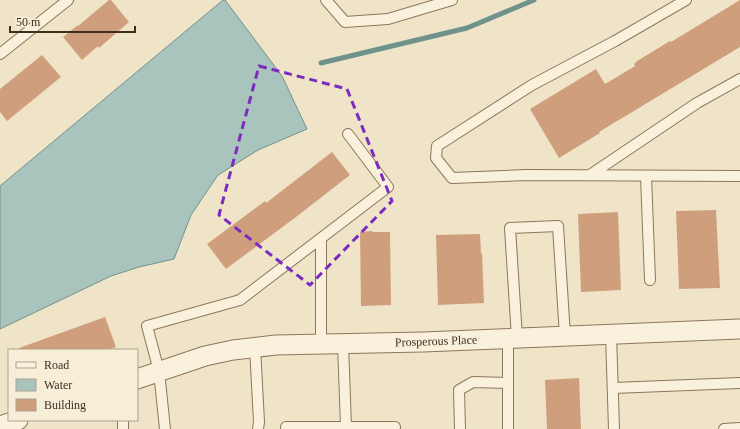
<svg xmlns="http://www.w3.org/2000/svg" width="740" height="429" viewBox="0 0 740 429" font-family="'Times New Roman',serif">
<rect width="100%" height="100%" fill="#f0e4c8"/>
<!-- water -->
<path fill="#a9c4bc" stroke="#6f938a" d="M 223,0 L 225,0 L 282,76 L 307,129 L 258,150 L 218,175 L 191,215 L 174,259 L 139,267 L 111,276 L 0,329 L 0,186 Z"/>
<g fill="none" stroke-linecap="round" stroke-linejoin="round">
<!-- stream -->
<path stroke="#6f938a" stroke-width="5" d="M 321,63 L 467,28 L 534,0"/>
</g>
<!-- building -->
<g fill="#cf9f7d">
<path d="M 109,0 L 111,0 L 129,22 L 99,48 L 98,46 L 82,60 L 63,37 L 78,25 L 78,26 Z"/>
<path d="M 740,0 L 740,47 L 599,132 L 600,133 L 559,158 L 530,109 L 596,69 L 605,84 L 635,66 L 634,64 L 637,61 L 670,41 L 671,42 Z"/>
<path d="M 42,55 L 61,77 L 7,121 L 0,112 L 0,89 Z"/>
<path d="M 332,152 L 350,175 L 296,217 L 226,269 L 207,244 L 265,201 L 266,203 Z"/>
<path d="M 716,210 L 720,288 L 679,289 L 676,211 Z"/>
<path d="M 618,212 L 621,290 L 581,292 L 578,214 Z"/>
<path d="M 372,231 L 373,232 L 390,232 L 391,305 L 361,306 L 360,232 Z"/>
<path d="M 480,234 L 481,253 L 482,253 L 484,303 L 438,305 L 436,235 Z"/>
<path d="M 105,317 L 116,347 L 107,350 L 20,350 L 19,348 Z"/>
<path d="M 579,378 L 581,429 L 547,429 L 545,380 Z"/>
</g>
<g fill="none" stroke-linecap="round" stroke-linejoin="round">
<!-- lane casing -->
<g stroke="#8d765c" stroke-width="12">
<g id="lane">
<path d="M 326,0 L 345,22 L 388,19 L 452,0"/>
<path d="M 686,0 L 615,41 L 532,85 L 437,146 L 436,158 L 452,178 L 526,175 L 740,176"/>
<path d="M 0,54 L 68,0"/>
<path d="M 590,175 L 697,103 L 740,79"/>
<path d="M 646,176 L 650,280"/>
<path d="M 321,239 L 321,344"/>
<path d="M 611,334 L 614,429"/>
<path d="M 517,338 L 510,228 L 558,226 L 565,336"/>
<path d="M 343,344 L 346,427"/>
<path d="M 255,347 L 259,422 L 258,429"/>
<path d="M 613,388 L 740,383"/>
<path d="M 123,420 L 123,429"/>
<path d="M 286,427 L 395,427"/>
<path d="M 165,429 L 159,371 L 147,326 L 240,300 L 388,187 L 348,134"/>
<path d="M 460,429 L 459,390 L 473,382 L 508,383"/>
<path d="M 508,429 L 508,338"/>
<path d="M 724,429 L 740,428"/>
</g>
</g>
<!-- street casing -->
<g stroke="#8d765c" stroke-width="21">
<g id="street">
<path d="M 137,379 L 205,356 L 233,350 L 276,345 L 423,342 L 740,329"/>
<path d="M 0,426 L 18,420"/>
</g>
</g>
<!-- lane -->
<use href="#lane" stroke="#faf1dc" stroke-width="10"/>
<!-- street -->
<use href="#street" stroke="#faf1dc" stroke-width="19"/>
</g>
<!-- marked area -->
<path fill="none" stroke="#7b2cbf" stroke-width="3" stroke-dasharray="8 5" stroke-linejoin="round" d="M 259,66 L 347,89 L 392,201 L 310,285 L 219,215 Z"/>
<g text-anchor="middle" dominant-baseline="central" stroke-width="3" stroke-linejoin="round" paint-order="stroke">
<!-- street labels -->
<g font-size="12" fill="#3d2e20" stroke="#f7eed8">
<text transform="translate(436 341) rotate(-2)">Prosperous Place</text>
</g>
</g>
<!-- legend -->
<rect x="8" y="349" width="130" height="72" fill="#f7eed8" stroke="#ada18e"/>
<rect x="16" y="362" width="20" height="6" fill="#faf1dc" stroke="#ada18e"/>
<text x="44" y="369" font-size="12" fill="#3d2e20">Road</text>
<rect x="16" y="379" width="20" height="12" fill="#a9c4bc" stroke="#ada18e"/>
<text x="44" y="389" font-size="12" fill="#3d2e20">Water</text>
<rect x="16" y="399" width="20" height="12" fill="#cf9f7d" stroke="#ada18e"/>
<text x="44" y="409" font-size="12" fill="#3d2e20">Building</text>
<!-- scale -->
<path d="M10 26v6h125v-6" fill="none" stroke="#3d2e20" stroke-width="2"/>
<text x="16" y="26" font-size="12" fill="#3d2e20" stroke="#f7eed8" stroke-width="3" paint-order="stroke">50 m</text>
</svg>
